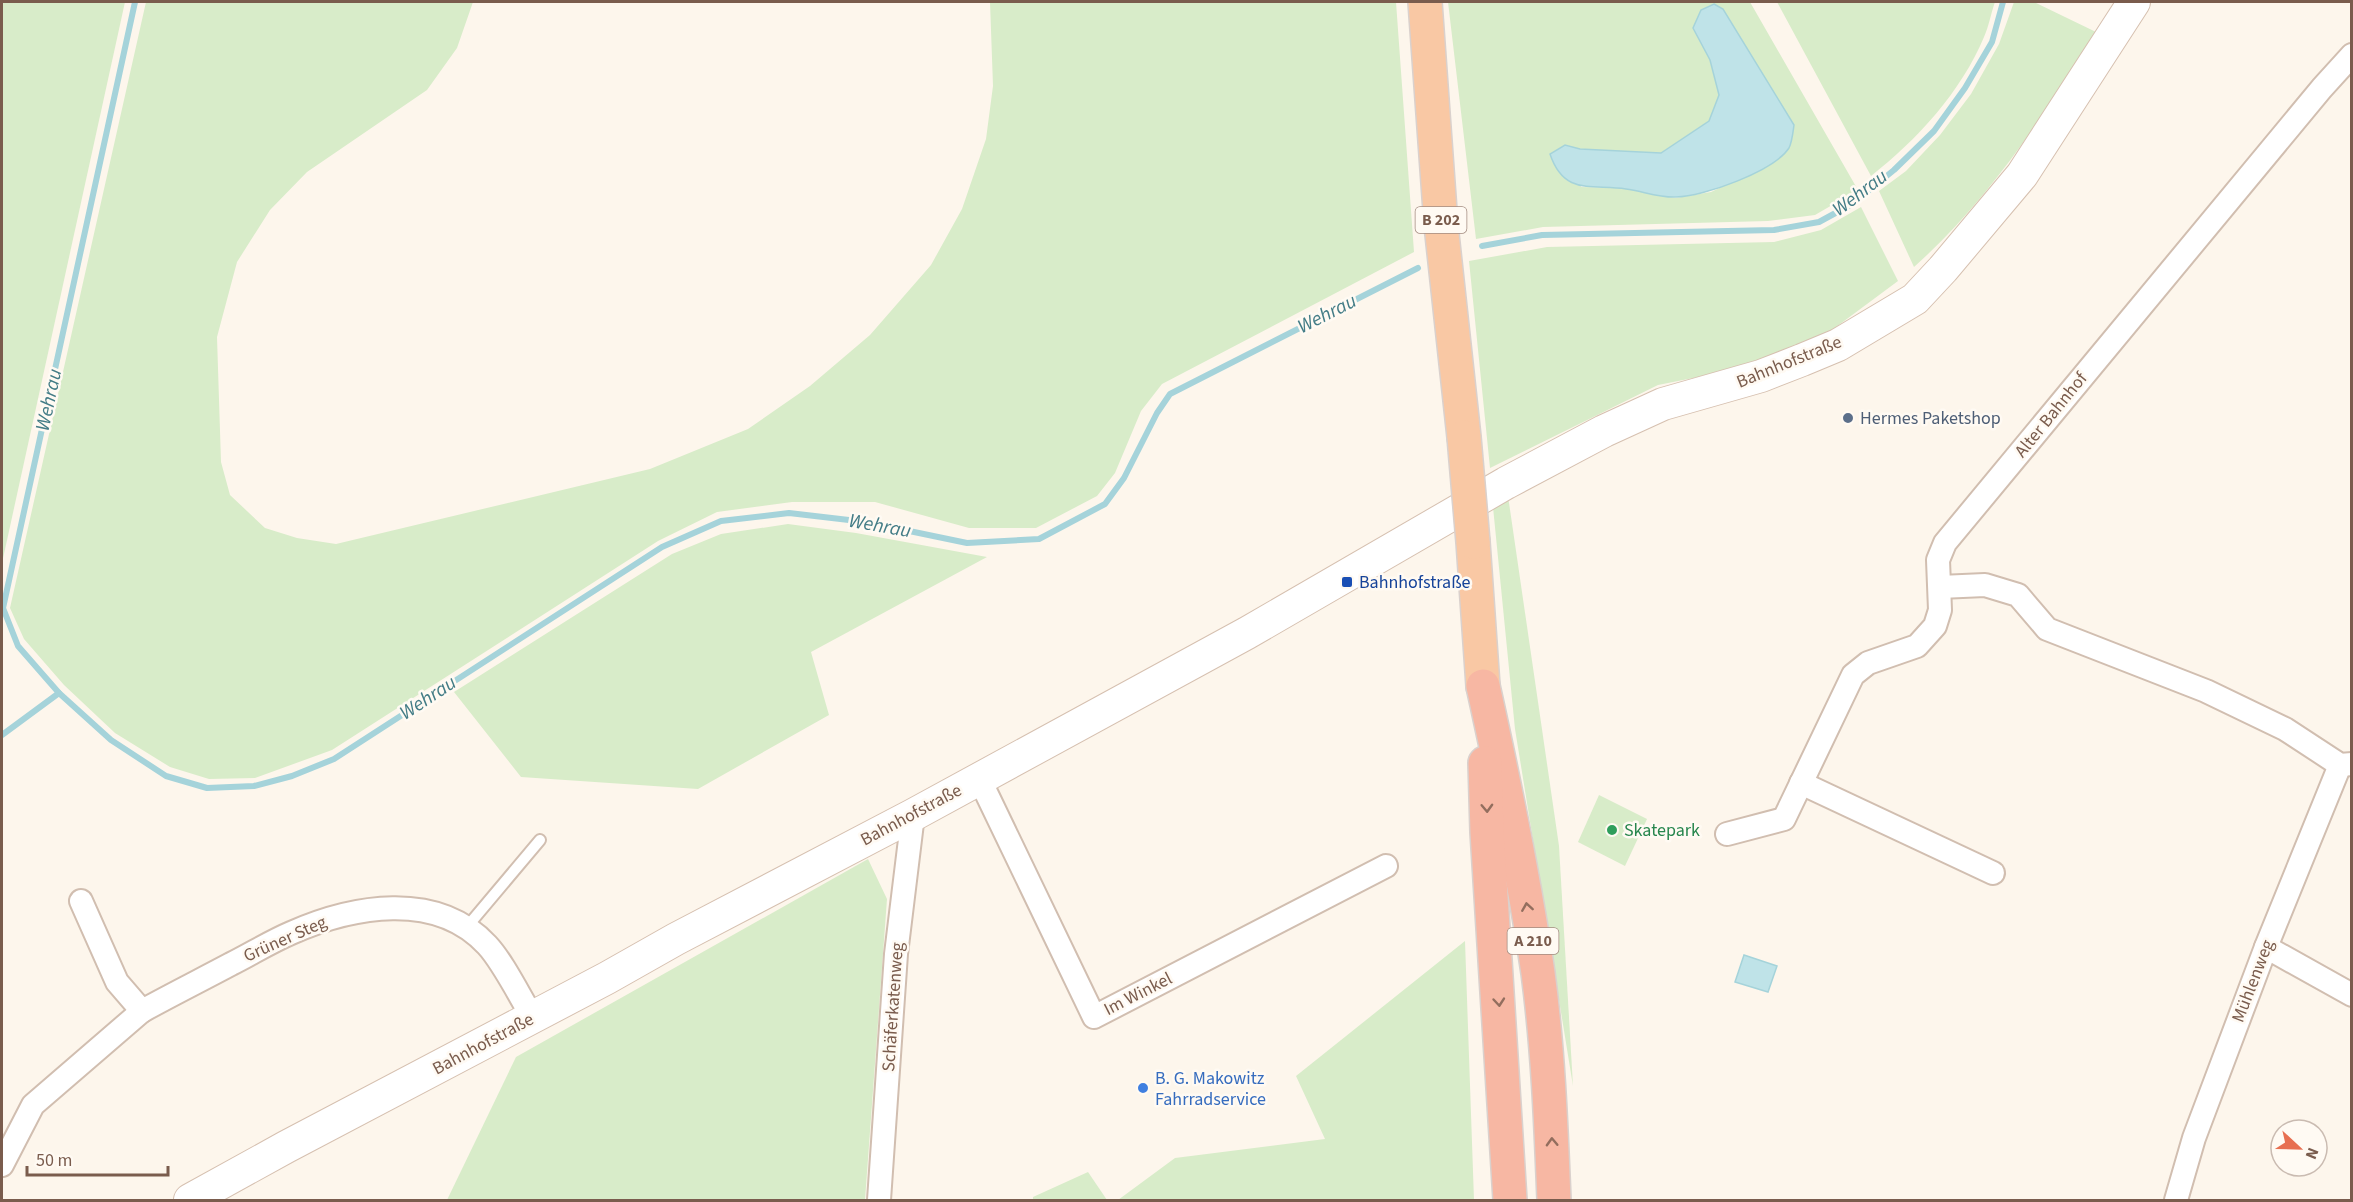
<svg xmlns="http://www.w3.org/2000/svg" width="2353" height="1202" viewBox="0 0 2353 1202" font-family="'Source Sans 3',sans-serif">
<rect width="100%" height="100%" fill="#fdf6ec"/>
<!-- green -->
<g fill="#d8ecc9" fill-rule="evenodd">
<path d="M 2,2 L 125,2 L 2,563 Z"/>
<path d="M 146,2 L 473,2 L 457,48 L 427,90 L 307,172 L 270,210 L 237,262 L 217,337 L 221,462 L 230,495 L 265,528 L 297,538 L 336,544 L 650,469 L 748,429 L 810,386 L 870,335 L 931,265 L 962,209 L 986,139 L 993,86 L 990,2 L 1396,2 L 1414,252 L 1162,384 L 1141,411 L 1115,473 L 1097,496 L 1036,528 L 969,528 L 875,502 L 792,502 L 717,512 L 658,541 L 332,750 L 255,778 L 209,779 L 170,767 L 115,733 L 64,685 L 24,639 L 10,608 Z"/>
<path d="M 1448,2 L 1750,2 L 1858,190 L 1815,215 L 1768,221 L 1543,227 L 1476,239 ZM 1693,28 L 1772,163 L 1711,192 L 1676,198 L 1624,188 L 1581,187 L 1565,145 L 1580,149 L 1661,153 L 1709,121 L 1719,95 L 1710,60 Z"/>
<path d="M 1777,2 L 1995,2 C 1991,13 1989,26 1984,37 C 1961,92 1917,140 1871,176 Z"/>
<path d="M 2014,2 L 2034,2 L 2096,32 C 2043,116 1989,200 1914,267 L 1879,191 L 1906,171 L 1940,135 L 1971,94 L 1999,44 Z"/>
<path d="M 1861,207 L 1898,281 L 1832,330 L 1789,350 L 1713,374 L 1658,385 L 1490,468 L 1469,261 L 1547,247 L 1774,242 L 1821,230 Z"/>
<path d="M 1508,496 L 1559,846 L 1573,1086 L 1515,729 L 1493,507 Z"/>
<path d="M 788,524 L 856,533 L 987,557 L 811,652 L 829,715 L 698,789 L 521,777 L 454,692 L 672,554 L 721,534 Z"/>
<path d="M 1599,795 L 1647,819 L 1625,866 L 1578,842 Z"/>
<path d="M 868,859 L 887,899 L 865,1200 L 447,1200 L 516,1057 Z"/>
<path d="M 1465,941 L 1474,1200 L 1118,1200 L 1175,1158 L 1325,1139 L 1296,1076 Z"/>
<path d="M 1088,1172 L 1107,1200 L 1033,1200 L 1033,1197 Z"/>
</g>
<!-- water -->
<g fill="#bfe3e8" stroke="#a5d3da" stroke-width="1.5">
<path d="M 1714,4 L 1723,9 L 1794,125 C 1793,132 1792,142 1789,148 C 1774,171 1703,197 1676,197 C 1660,198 1642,191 1626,189 C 1592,184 1564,196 1550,154 L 1565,145 L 1580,149 L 1661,153 L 1709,121 L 1719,95 L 1710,60 L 1693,28 L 1701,10 Z"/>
<path d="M 1744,955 L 1777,966 L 1768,992 L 1735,982 Z"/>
</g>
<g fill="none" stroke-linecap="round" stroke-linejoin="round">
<!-- stream -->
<g stroke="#a5d3da" stroke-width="6">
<path d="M 135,2 L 3,608 L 18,646 L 59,693 L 111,740 L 166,776 L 207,788 L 254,786 L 292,776 L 334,759 L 662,547 L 721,521 L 789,513 L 866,522 L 967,543 L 1039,539 L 1105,504 L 1124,478 L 1157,413 L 1170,394 L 1418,268"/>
<path d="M 1482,246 L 1542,235 L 1774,230 L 1819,222 L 1852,204 L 1894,170 L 1934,131 L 1965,88 L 1992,42 L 2003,2"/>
<path d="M 2,735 L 59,693"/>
</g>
<!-- service casing -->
<g stroke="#d1beb0" stroke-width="14">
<path id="service" d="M 466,928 L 540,840"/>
</g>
<!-- minor casing -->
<g stroke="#d1beb0" stroke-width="26">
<g id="minor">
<path d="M 1940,587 L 1985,585 L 2018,595 L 2047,629 L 2206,691 L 2285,729 L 2340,765 L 2352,764"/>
<path d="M 979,778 L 1094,1017 L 1386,866"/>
<path d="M 1801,783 L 1993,873"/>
<path d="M 1727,834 L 1784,819 L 1853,675 L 1868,663 L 1917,646 L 1935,626 L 1940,610 L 1938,560 L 1945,543 L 2322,88 L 2352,55"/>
<path d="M 81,901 L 117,982 L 142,1011 C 171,995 201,980 231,964 C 251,954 270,942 291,933 C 352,906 436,890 487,945 C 503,962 520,997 533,1018"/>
<path d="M 2266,947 L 2352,995"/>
<path d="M 2,1165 L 33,1105 L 142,1011"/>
<path d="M 879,1200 L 896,954 L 913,815"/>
<path d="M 2176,1200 L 2194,1138 L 2266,947 L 2340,765"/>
</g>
</g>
<!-- secondary casing -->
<g stroke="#d6c0b0" stroke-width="34">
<path id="secondary" d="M 190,1200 L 286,1147 L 607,978 L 676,939 L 913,815 L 1247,633 L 1506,483 L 1604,431 L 1663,404 L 1761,376 L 1802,360 L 1838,345 L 1915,299 L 1943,269 L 2022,175 L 2134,2"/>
</g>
<!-- trunk casing -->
<g stroke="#dad1cd" stroke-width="36">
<g id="trunk">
<path d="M 1425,2 L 1441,225 L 1464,437"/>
<path d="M 1473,542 L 1483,686"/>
</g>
</g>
<!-- motorway casing -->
<g stroke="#dad1cd" stroke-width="36">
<g id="motorway">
<path d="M 1483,686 C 1504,781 1524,876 1538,973 C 1548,1048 1551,1125 1554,1200"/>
<path d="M 1485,763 L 1487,832 L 1510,1200"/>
</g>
</g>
<!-- service -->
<use href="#service" stroke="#fff" stroke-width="10"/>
<!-- minor -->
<use href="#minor" stroke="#fff" stroke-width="22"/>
<!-- secondary -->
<use href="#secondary" stroke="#fff" stroke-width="32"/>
<!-- trunk -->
<use href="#trunk" stroke="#f9c8a4" stroke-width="33"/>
<!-- motorway -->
<use href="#motorway" stroke="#f7b7a3" stroke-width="33"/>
<!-- trunk-bridge casing -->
<g stroke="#dad1cd" stroke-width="36" stroke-linecap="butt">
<path id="trunk-bridge" d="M 1464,437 L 1473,542"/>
</g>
<!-- trunk-bridge -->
<use href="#trunk-bridge" stroke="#f9c8a4" stroke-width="33"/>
</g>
<!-- one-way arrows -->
<defs><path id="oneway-chevron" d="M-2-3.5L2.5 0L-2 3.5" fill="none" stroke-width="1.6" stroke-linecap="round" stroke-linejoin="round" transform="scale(1.5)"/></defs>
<g stroke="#936e5e">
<use href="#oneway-chevron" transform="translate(1487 808) rotate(88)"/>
<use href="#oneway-chevron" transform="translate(1527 907) rotate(-99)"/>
<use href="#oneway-chevron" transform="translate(1499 1002) rotate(85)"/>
<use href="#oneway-chevron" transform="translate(1552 1142) rotate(-92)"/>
</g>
<!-- markers -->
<circle fill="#5c6f8a" stroke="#fffaf3" stroke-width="2" cx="1848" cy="418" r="6"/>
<rect fill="#1a4fb4" stroke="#fffaf3" stroke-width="2" x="1341" y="576" width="12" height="12" rx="3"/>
<circle fill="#2e9e5b" stroke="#fffaf3" stroke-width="2" cx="1612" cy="830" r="6"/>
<circle fill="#3f7fe0" stroke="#fffaf3" stroke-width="2" cx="1143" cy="1088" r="6"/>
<g text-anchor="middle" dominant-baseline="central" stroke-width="5" stroke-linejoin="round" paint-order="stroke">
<!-- shield labels -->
<g fill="#fffaf3" stroke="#a28b7f" stroke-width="1.5">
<rect x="1415.5" y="207" width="51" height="26" rx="4.5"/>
<rect x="1507.5" y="928" width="51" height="26" rx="4.5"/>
</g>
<g font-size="16" font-weight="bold" fill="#7a5c4d">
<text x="1441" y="220">B 202</text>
<text x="1533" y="941">A 210</text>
</g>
<!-- street labels -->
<g font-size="18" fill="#7a5c4d" stroke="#fffaf3">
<text transform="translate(1789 362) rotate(-22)">Bahnhofstraße</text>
<text transform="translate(2051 415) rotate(-51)">Alter Bahnhof</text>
<text transform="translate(911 815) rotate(-28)">Bahnhofstraße</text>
<text transform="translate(285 939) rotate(-24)">Grüner Steg</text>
<text transform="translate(2253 981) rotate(-69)">Mühlenweg</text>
<text transform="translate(1138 994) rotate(-27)">Im Winkel</text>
<text transform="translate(893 1007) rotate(-86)">Schäferkatenweg</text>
<text transform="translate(483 1044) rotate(-28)">Bahnhofstraße</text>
</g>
<!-- service labels -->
<g font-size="18" fill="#4e5e75" stroke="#fffaf3" text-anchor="start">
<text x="1860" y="418">Hermes Paketshop</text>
</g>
<!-- transit labels -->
<g font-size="18" fill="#164399" stroke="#fffaf3" text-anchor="start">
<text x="1359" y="582">Bahnhofstraße</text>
</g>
<!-- leisure labels -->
<g font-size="18" fill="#27864d" stroke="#fffaf3" text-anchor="start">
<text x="1624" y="830">Skatepark</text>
</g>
<!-- shop labels -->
<g font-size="18" fill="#366cbe" stroke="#fffaf3" text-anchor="start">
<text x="1155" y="1078">B. G. Makowitz<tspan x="1155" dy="21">Fahrradservice</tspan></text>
</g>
<!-- water labels -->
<g font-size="20" font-style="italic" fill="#437c86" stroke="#fffaf3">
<text transform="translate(1860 193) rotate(-37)">Wehrau</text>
<text transform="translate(1327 314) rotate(-27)">Wehrau</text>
<text transform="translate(49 400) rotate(-78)">Wehrau</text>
<text transform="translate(880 526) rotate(10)">Wehrau</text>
<text transform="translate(428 698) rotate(-33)">Wehrau</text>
</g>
</g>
<!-- border -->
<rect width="2353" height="1202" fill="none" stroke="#7a5c4d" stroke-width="6"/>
<!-- north arrow -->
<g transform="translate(2299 1148) rotate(112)"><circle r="28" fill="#fffaf3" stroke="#cabbb1" stroke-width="1.5"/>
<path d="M0-4.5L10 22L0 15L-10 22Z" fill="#e76f51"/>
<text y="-9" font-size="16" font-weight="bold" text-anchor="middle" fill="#7a5c4d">N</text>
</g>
<!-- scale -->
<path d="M27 1166v9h141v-9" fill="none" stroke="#7a5c4d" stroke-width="3"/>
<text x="36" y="1166" font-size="18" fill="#7a5c4d" stroke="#fffaf3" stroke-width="4.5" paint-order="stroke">50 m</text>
</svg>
